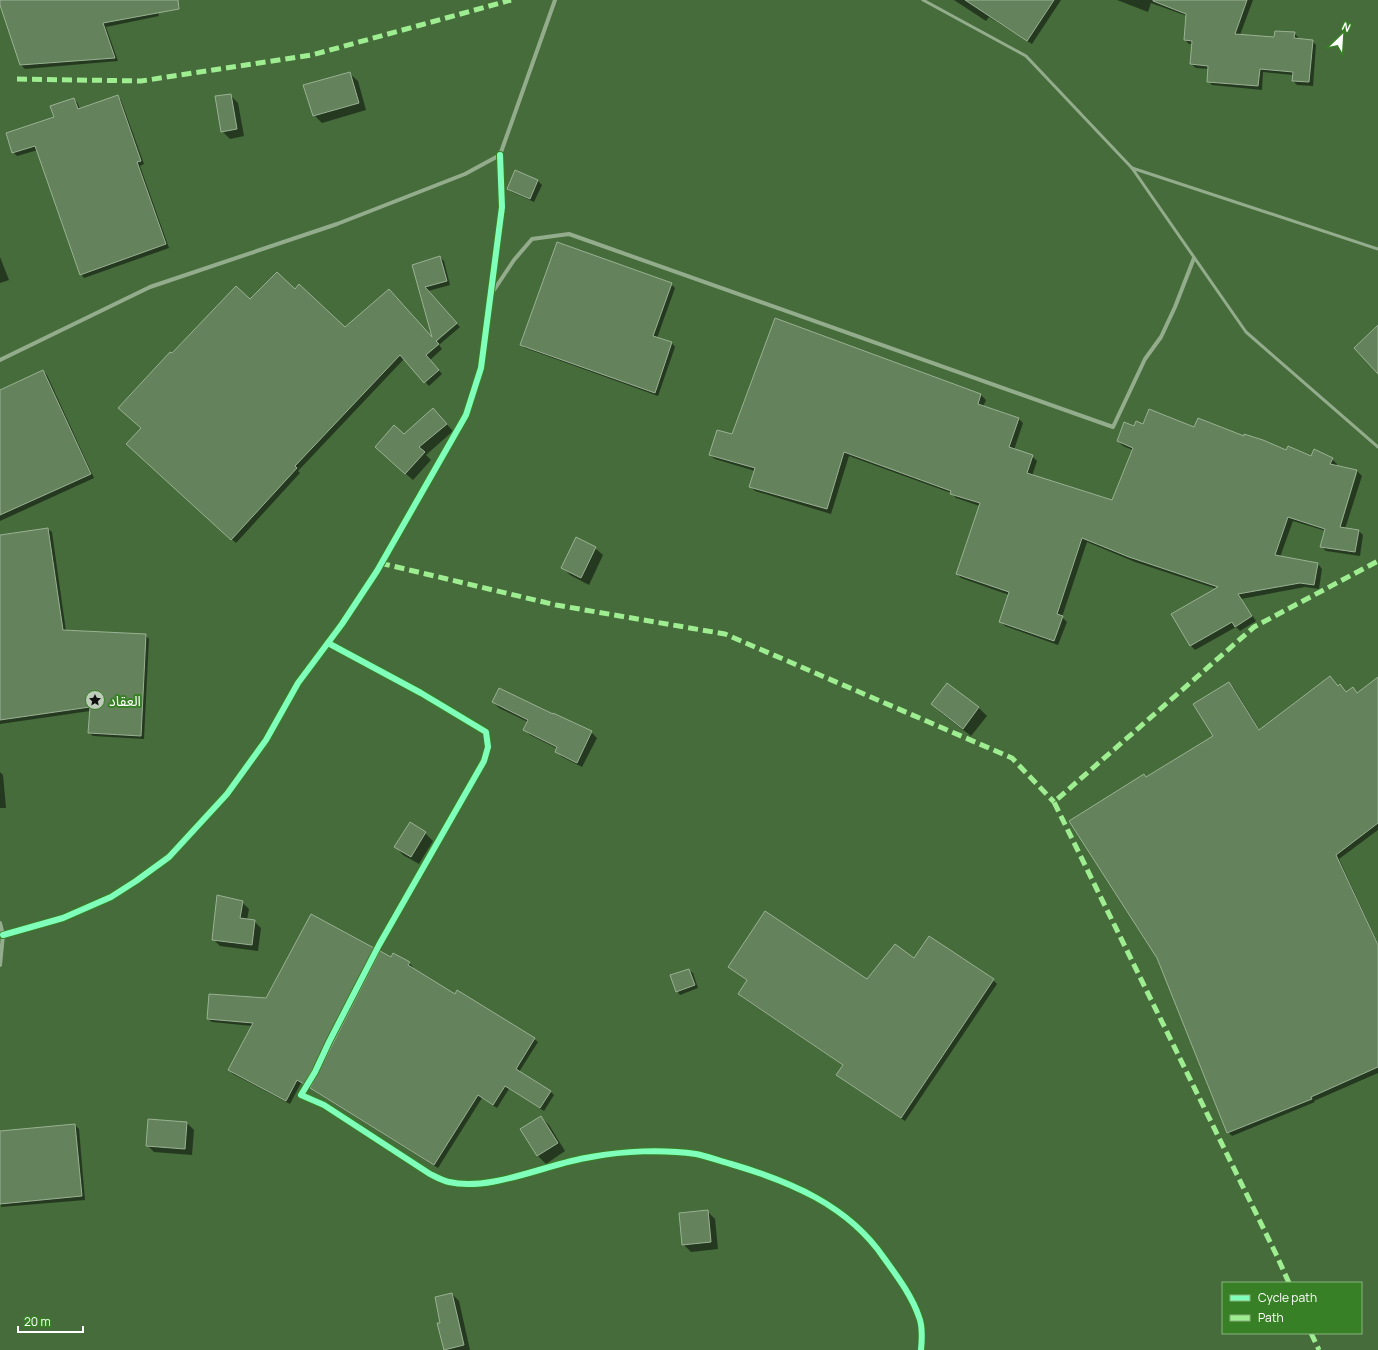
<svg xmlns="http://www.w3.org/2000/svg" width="1378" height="1350" viewBox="0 0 1378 1350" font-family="Manrope,'Noto Sans Arabic',sans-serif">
<rect width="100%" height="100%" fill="#456c3a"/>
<!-- shadow -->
<g fill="#0007" fill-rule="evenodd">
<path d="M 0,0 L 154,0 L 159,16 L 106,27 L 118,61 L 25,69 L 21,65 Z"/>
<path d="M 954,0 L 1061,0 L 1032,44 L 989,17 L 986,21 Z"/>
<path d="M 1117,0 L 1253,0 L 1240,35 L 1275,38 L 1294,33 L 1298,37 L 1298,40 L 1312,41 L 1316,45 L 1313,86 L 1297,85 L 1293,81 L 1293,75 L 1263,72 L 1262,90 L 1212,85 L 1208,81 L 1209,69 L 1196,68 L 1191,64 L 1193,44 L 1189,44 L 1185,40 L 1187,16 L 1151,3 L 1148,12 Z"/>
<path d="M 350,74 L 358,81 L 366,110 L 322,123 L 314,115 Z"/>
<path d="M 230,95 L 238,103 L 244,136 L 230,139 L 222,131 Z"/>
<path d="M 117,96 L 121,100 L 144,164 L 140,166 L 169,248 L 84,278 L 81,274 L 38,150 L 17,156 L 13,152 L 55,118 L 74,99 L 77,102 L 80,109 Z"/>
<path d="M 516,172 L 538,181 L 542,185 L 534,202 L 512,192 L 508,189 Z"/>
<path d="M 0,257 L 9,280 L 0,283 Z"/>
<path d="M 440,257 L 444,261 L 450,285 L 428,291 L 436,342 L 457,324 L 460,327 L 439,345 L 442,349 L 430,360 L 442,374 L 429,386 L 404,359 L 298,471 L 300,473 L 236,543 L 132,448 L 142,428 L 172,355 L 250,301 L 295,290 L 345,328 L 434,340 L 413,265 Z"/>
<path d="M 671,284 L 675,288 L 657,338 L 672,343 L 675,347 L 658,396 L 525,348 L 521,345 Z"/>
<path d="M 776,319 L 981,395 L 986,400 L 983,407 L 1018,418 L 1023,423 L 1014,450 L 1032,456 L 1037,461 L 1032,476 L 1112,501 L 1133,450 L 1123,446 L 1118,441 L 1135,428 L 1144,425 L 1195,428 L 1244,437 L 1287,451 L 1311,457 L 1332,459 L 1337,464 L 1336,467 L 1357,471 L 1362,476 L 1345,529 L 1358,530 L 1363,535 L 1360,556 L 1326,551 L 1321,546 L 1326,531 L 1293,521 L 1280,557 L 1318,564 L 1322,569 L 1319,589 L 1305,587 L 1241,599 L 1256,621 L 1240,631 L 1236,627 L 1195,650 L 1191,646 L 1217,589 L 1135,562 L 1087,542 L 1062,617 L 1067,622 L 1058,645 L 1005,626 L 1000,621 L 1009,595 L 961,578 L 957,574 L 980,506 L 956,498 L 951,493 L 849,456 L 831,514 L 755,491 L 750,486 L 755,471 L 715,459 L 710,455 L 732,436 ZM 1355,473 L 1357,473 L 1339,532 L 1337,531 Z"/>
<path d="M 43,371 L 47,375 L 94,478 L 0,521 L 0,391 Z"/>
<path d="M 440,417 L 453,431 L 426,455 L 431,460 L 413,480 L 383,454 L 404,435 Z"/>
<path d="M 48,529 L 52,532 L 66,631 L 145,635 L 149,639 L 144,739 L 93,736 L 89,733 L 90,711 L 0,724 L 0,536 Z"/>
<path d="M 595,548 L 603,555 L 589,585 L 570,575 L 562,567 Z"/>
<path d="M 1229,683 L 1233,687 L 1260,730 L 1338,687 L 1347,693 L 1378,693 L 1378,830 L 1339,859 L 1378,944 L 1378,1073 L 1314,1101 L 1315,1102 L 1232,1136 L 1228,1132 L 1147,778 L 1215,736 Z"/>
<path d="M 947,684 L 979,708 L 987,716 L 971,736 L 940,712 L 932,704 Z"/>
<path d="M 493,702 L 591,732 L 597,738 L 582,767 L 562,757 L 556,752 L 558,749 L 530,735 L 525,730 L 528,722 L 499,708 Z"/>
<path d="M 0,772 L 3,775 L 6,808 L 0,808 Z"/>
<path d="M 425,833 L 433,841 L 419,864 L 403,855 L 396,847 Z"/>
<path d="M 242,902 L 249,909 L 247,920 L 254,921 L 261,928 L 258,951 L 220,946 L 213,939 Z"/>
<path d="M 373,948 L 377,952 L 316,1074 L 308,1087 L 301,1083 L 290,1104 L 233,1074 L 229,1070 L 252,1026 L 212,1022 L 208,1019 L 266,1000 Z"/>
<path d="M 392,958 L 409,963 L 413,967 L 412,968 L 455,995 L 534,1039 L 538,1042 L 519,1072 L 551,1092 L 554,1095 L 544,1111 L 509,1089 L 497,1108 L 482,1098 L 438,1168 L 314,1091 L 311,1088 Z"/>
<path d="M 915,960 L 993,980 L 997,984 L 905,1121 L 841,1078 L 838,1075 L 844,1066 L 743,998 L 739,994 L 748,981 L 729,967 L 867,981 Z"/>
<path d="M 689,970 L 693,973 L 698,988 L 680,995 L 677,991 Z"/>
<path d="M 541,1117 L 549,1125 L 565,1151 L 546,1164 L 538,1156 L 521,1129 Z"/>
<path d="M 187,1123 L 194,1130 L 192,1155 L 154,1152 L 147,1145 Z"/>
<path d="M 75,1125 L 79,1129 L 85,1200 L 1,1207 L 0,1132 Z"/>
<path d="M 707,1211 L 715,1219 L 718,1249 L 691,1252 L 683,1244 Z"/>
<path d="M 452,1294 L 459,1301 L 470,1350 L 445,1350 L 439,1324 L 441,1324 Z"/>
</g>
<!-- building -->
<g fill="#64835c" stroke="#9ab193">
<path d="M 0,0 L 178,0 L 179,9 L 103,23 L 115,58 L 20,65 L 0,5 Z"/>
<path d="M 965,0 L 1054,0 L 1027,41 Z"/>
<path d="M 1153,0 L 1247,0 L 1235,34 L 1274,37 L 1275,31 L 1295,32 L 1294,38 L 1313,40 L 1309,82 L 1292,81 L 1293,72 L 1260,69 L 1258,86 L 1207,82 L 1208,66 L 1190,64 L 1192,41 L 1184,40 L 1186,14 L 1153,1 Z"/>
<path d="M 350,72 L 359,103 L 313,116 L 303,85 Z"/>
<path d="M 231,94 L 237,129 L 221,132 L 215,96 Z"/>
<path d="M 118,95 L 141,161 L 137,162 L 166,244 L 80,275 L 35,146 L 12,153 L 6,133 L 54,117 L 50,106 L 74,98 L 78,109 Z"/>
<path d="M 515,170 L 538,180 L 530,199 L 507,189 Z"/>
<path d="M 557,242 L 672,283 L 653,336 L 672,342 L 655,393 L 520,345 Z"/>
<path d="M 440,256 L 447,281 L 425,287 L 457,323 L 436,341 L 439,344 L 426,355 L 439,370 L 424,383 L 400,355 L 295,466 L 297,468 L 231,540 L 126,444 L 141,428 L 118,408 L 170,352 L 172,353 L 236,286 L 250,299 L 277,272 L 295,289 L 299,284 L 345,327 L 389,289 L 432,337 L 412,265 Z"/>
<path d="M 775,318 L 981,394 L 978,404 L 1019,418 L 1009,447 L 1033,455 L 1027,473 L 1112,500 L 1133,448 L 1117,441 L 1124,422 L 1134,426 L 1136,421 L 1143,424 L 1149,409 L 1194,427 L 1198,418 L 1244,436 L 1244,434 L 1263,440 L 1286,450 L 1288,446 L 1311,456 L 1314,449 L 1333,458 L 1330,464 L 1357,470 L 1340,527 L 1359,530 L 1355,552 L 1320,547 L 1325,529 L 1288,517 L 1275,555 L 1318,563 L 1314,585 L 1300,583 L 1238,594 L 1252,616 L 1235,627 L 1232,622 L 1190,646 L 1171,614 L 1218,587 L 1129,557 L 1082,538 L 1057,614 L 1063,616 L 1054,641 L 999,622 L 1009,592 L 956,574 L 980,503 L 950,494 L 951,491 L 844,452 L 827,509 L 749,487 L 755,468 L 709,455 L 717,430 L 732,434 Z"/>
<path d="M 1378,325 L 1378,374 L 1354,348 Z"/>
<path d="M 43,370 L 91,474 L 0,515 L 0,390 Z"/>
<path d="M 433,408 L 447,424 L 419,447 L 425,452 L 405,474 L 375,447 L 394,425 L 404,434 Z"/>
<path d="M 48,528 L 63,630 L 146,634 L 141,736 L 88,733 L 90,707 L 0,720 L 0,535 Z"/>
<path d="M 576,537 L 596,547 L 581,578 L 561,568 Z"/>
<path d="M 1330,676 L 1338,686 L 1340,684 L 1346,692 L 1353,687 L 1357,693 L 1378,677 L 1378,823 L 1336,855 L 1378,945 L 1378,1067 L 1311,1097 L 1312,1099 L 1227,1133 L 1157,958 L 1069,821 L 1144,774 L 1146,777 L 1213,736 L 1193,704 L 1229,682 L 1259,730 Z"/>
<path d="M 947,683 L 979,707 L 963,729 L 931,704 Z"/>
<path d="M 499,688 L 553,714 L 553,713 L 592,731 L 577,763 L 555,752 L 557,747 L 523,730 L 528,720 L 492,702 Z"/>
<path d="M 410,822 L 426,832 L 411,857 L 394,847 Z"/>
<path d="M 217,895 L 243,901 L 240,918 L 255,920 L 252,945 L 212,940 Z"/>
<path d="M 765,911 L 867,979 L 895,944 L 914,958 L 929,936 L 994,979 L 901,1118 L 836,1075 L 843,1065 L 738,994 L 747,980 L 728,967 Z"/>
<path d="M 311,914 L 374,948 L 312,1070 L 304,1084 L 297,1080 L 286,1101 L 228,1070 L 253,1023 L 207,1019 L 209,994 L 266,998 Z"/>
<path d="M 380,951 L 391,957 L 393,953 L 410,962 L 408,965 L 455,994 L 457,990 L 535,1038 L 516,1069 L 551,1091 L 540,1108 L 505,1086 L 493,1105 L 478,1095 L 434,1165 L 310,1088 L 318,1073 Z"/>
<path d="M 689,969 L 695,985 L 676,992 L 670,975 Z"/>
<path d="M 541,1116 L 558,1143 L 537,1156 L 520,1129 Z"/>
<path d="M 148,1119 L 187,1122 L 185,1149 L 146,1146 Z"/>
<path d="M 75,1124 L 82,1196 L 0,1204 L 0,1131 Z"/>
<path d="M 708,1210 L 711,1242 L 682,1245 L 679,1213 Z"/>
<path d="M 452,1293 L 464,1345 L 444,1350 L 437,1323 L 440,1323 L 435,1297 Z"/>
</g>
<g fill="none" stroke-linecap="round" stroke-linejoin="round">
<!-- service -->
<g stroke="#93ac8c" stroke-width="3">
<path d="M 923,0 L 1026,56 L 1132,168 L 1246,332 L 1378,447"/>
<path d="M 1132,168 L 1378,249"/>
</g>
<!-- minor -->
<g stroke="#93ac8c" stroke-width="4">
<path d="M 492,293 L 514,260 L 532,239 L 569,234 L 1113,427 L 1145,359 L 1161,337 L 1175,307 L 1194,258"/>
<path d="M 0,360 L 150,287 L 337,224 L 465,174 L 500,155 L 555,0"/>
<path d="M 328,643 L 421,693 L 486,732 L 488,747 L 484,761 L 379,945 L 329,1042 L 315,1072 L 301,1095 L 324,1105 L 430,1174 C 436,1177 443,1181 449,1182 C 491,1192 549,1163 591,1157 C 623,1151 663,1149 696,1154 C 707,1156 719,1161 731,1164 C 789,1181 848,1205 884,1258 C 897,1276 912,1296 919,1317 C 923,1327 922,1340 921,1350"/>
<path d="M 0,923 L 3,935 L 0,965"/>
<path d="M 3,935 L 63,918 L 111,897 L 136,881 L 169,857 L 227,794 L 266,740 L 298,683 L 342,624 L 377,571 L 466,415 L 481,368 L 502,207 L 500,155"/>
</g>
<!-- quiet -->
<g stroke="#9fed91" stroke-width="5" stroke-dasharray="10 5" stroke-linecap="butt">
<path d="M 17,79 L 141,81 L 312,55 L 511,0"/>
<path d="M 380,563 L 556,605 L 725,634 L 1012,758 L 1054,802"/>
<path d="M 1289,1283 L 1276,1254 L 1054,802 L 1254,627 L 1378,561"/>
<path d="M 1311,1333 L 1319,1350"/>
</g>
<!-- cycleway casing -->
<g stroke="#388026" stroke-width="8">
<g id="cycleway">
<path d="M 328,643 L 421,693 L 486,732 L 488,747 L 484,761 L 379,945 L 329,1042 L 315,1072 L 301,1095 L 324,1105 L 430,1174 C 436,1177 443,1181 449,1182 C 491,1192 549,1163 591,1157 C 623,1151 663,1149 696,1154 C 707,1156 719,1161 731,1164 C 789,1181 848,1205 884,1258 C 897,1276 912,1296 919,1317 C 923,1327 922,1340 921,1350"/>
<path d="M 3,935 L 63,918 L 111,897 L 136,881 L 169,857 L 227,794 L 266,740 L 298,683 L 342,624 L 377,571 L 466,415 L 481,368 L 502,207 L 500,155"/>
</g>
</g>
<!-- cycleway -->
<use href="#cycleway" stroke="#80ffba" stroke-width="6"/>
</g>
<!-- icons -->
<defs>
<g id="sight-disc" transform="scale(1)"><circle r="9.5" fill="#beccba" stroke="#388026"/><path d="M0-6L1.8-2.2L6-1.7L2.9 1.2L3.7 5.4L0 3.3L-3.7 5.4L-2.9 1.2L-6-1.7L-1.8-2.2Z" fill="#111"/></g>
</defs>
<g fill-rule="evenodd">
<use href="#sight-disc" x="95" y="700"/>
</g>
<g text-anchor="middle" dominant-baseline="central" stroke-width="4" stroke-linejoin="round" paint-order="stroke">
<!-- poi labels -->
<g font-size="14" fill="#fff" stroke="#388026" text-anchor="start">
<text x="109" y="700">العقاد</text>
</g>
</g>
<!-- legend -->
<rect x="1222" y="1282" width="140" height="52" fill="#388026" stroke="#88b37d"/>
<rect x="1230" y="1295" width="20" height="6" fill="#80ffba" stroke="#88b37d"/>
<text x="1258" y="1302" font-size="12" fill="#ffffff">Cycle path</text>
<rect x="1230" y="1315" width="20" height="6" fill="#9fed91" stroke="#88b37d"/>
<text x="1258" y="1322" font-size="12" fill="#ffffff">Path</text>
<!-- north arrow -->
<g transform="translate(1342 36) rotate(25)" stroke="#388026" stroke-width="3" paint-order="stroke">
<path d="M0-3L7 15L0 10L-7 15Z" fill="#ffffff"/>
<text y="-6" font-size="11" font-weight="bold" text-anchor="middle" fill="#ffffff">N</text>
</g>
<!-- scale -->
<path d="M18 1326v6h65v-6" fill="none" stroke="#ffffff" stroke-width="2"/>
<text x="24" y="1326" font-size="12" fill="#ffffff" stroke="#388026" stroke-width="3" paint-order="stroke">20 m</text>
</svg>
